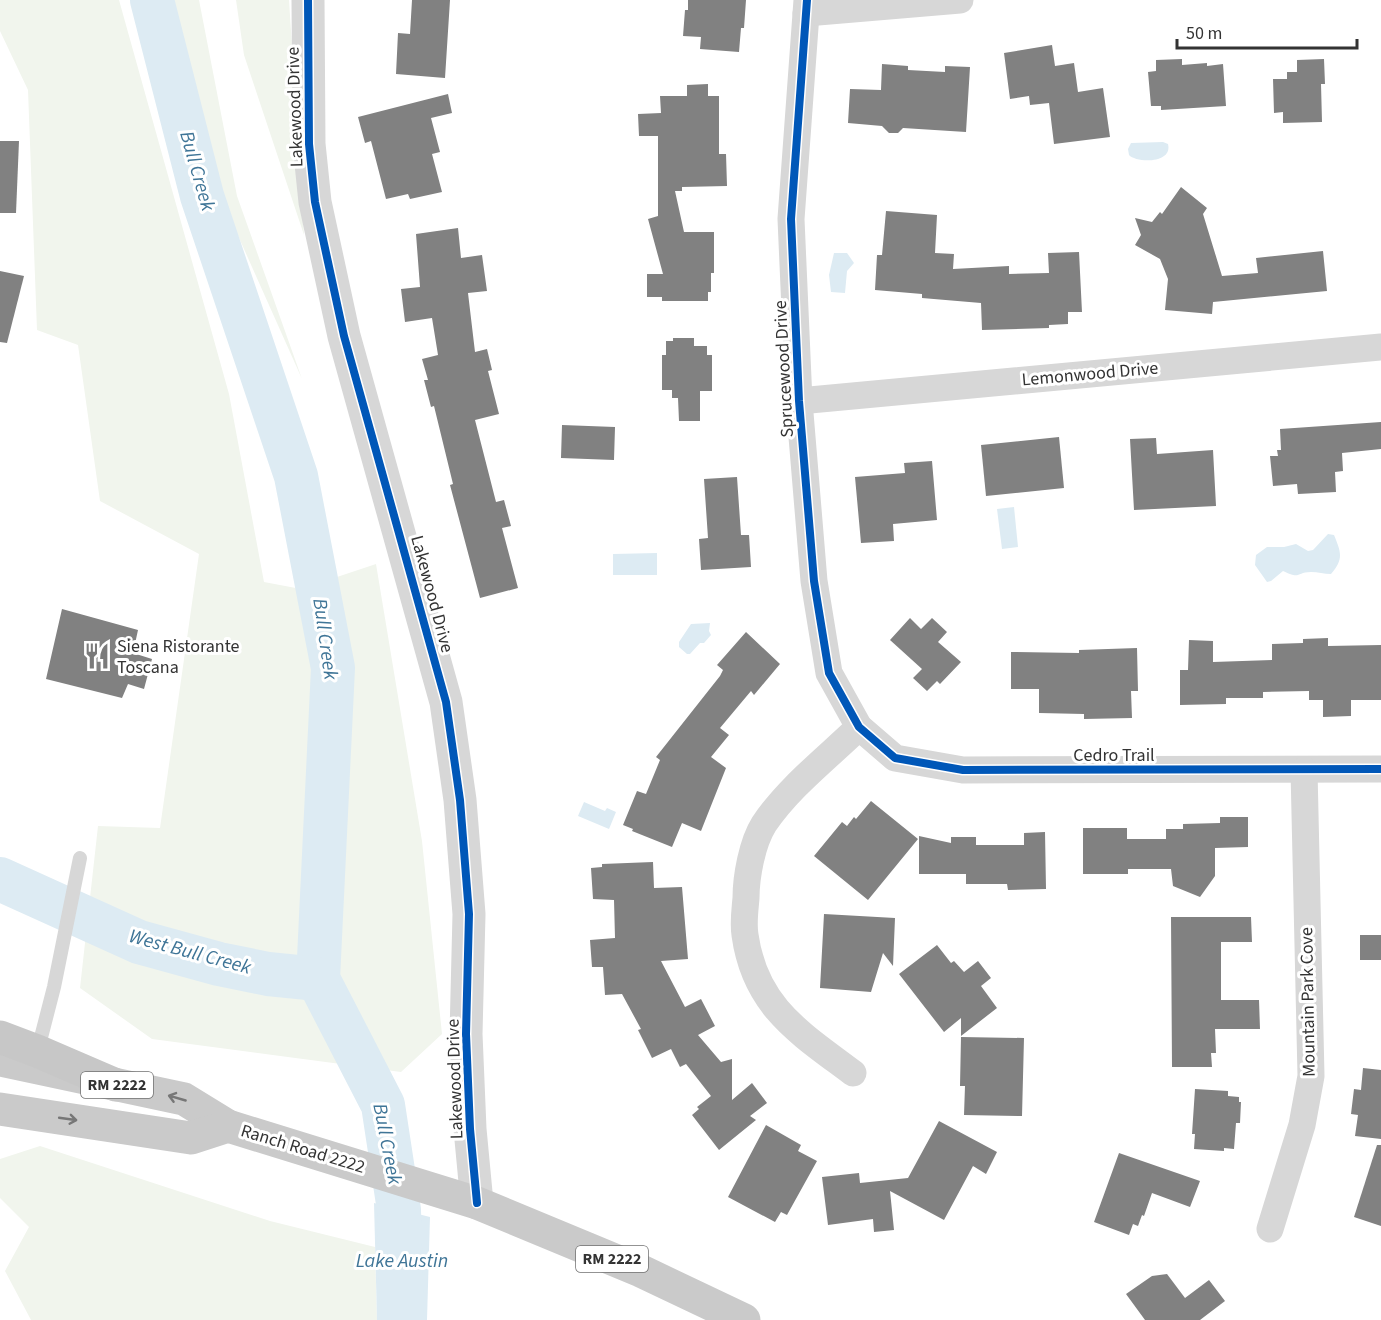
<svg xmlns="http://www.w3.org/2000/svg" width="1381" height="1320" viewBox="0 0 1381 1320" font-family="'Source Sans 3',sans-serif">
<rect width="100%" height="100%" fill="#fff"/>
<!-- green -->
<g fill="#f1f5ed">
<path d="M 0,0 L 119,0 L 229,394 L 264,582 L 301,589 L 376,564 L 422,841 L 442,1034 L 401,1072 L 152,1039 L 80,988 L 98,826 L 160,828 L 199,554 L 100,501 L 78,345 L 37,330 L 28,90 L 0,31 Z"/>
<path d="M 172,0 L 199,0 L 237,196 L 302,379 L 219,193 Z"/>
<path d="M 236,0 L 289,0 L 304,235 L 244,55 Z"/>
<path d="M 40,1146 L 270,1221 L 375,1247 L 377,1320 L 31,1320 L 5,1271 L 29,1227 L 0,1198 L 0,1159 Z"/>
</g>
<!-- water -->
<g fill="#ddebf3">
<path d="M 1163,142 L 1168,144 C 1173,164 1136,163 1129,155 L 1128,149 L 1131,143 Z"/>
<path d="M 834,253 L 847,253 L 854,263 L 847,271 L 845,293 L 831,292 L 829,275 Z"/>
<path d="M 1014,507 L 1018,547 L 1002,549 L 997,509 Z"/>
<path d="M 1328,534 L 1334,535 C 1341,552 1344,559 1331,574 C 1324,574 1318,572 1311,572 C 1296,572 1301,580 1283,571 L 1271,581 L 1267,582 L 1255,565 L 1256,555 L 1267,547 L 1284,547 L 1296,544 L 1308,551 L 1313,550 Z"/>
<path d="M 657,553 L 657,575 L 613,575 L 613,554 Z"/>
<path d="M 710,623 L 709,631 L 711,635 L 704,643 L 700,643 L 690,654 L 687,654 L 679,647 L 679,642 L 691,624 Z"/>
<path d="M 584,802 L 605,811 L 607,808 L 616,812 L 609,829 L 578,816 Z"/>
<path d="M 374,1203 L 430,1217 L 427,1320 L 377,1320 Z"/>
</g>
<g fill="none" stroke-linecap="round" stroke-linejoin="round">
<!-- river -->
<g stroke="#ddebf3" stroke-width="44">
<path d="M 152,0 L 202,196 L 296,476 L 333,668 L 318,979 L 383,1105 L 399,1210 L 402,1320"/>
<path d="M 0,879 L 139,942 L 219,964 L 268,974 L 318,979"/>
</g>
</g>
<!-- building -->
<g fill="#818181">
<path d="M 412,0 L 450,0 L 445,78 L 396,74 L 398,33 L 410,34 Z"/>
<path d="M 688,0 L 746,0 L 744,28 L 741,28 L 739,52 L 700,49 L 701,37 L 683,36 L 685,10 L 688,10 Z"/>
<path d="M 1052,45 L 1055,66 L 1074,63 L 1078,92 L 1103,88 L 1110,137 L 1054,144 L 1049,103 L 1030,105 L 1029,96 L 1010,99 L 1004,53 Z"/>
<path d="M 1182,59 L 1182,65 L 1207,63 L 1207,66 L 1223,64 L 1226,106 L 1161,110 L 1161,106 L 1151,106 L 1148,72 L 1156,71 L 1156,60 Z"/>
<path d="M 1324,59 L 1325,84 L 1321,84 L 1322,122 L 1283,123 L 1283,112 L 1274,113 L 1273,79 L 1287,79 L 1287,72 L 1297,72 L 1297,60 Z"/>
<path d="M 882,64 L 908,66 L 908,70 L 945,72 L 945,66 L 970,67 L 966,132 L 903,128 L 898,133 L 889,133 L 882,126 L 848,123 L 850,89 L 881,90 Z"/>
<path d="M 708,84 L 708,96 L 719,96 L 719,154 L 726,154 L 727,186 L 682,187 L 682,191 L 675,191 L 684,232 L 714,232 L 714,273 L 711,273 L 711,292 L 708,292 L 708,301 L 662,301 L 662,297 L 647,297 L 647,274 L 663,274 L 648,219 L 658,216 L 658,136 L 639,136 L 638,114 L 661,113 L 660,96 L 687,96 L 687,85 Z"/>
<path d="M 448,94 L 452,113 L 431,118 L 440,152 L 432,154 L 442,192 L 410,199 L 408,194 L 386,199 L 371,141 L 365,143 L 358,117 Z"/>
<path d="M 0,141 L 19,141 L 16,213 L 0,213 Z"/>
<path d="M 1181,187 L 1207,208 L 1203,214 L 1222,276 L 1258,273 L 1256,258 L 1323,251 L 1327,291 L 1213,302 L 1212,314 L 1165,310 L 1168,279 L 1160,259 L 1135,245 L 1141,235 L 1135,218 L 1152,222 L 1160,212 L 1162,214 Z"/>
<path d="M 886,211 L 937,215 L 935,253 L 954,254 L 953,269 L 1009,266 L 1009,274 L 1049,273 L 1048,253 L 1079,252 L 1082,312 L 1068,312 L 1068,324 L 1049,325 L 1049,328 L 982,330 L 981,303 L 922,298 L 922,294 L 875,290 L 877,255 L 882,255 Z"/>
<path d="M 458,228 L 461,258 L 482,255 L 487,291 L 468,293 L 475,352 L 487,349 L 492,370 L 488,371 L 499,414 L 475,420 L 496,502 L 504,500 L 511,526 L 502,528 L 518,588 L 480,598 L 450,485 L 453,484 L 434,406 L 431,407 L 424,380 L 428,380 L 422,359 L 438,355 L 432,318 L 405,322 L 401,289 L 420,287 L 416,234 Z"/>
<path d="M 0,271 L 24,276 L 7,343 L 0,342 Z"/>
<path d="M 673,338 L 694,338 L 694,346 L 707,346 L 707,355 L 712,355 L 712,391 L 700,391 L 700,421 L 679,421 L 678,398 L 672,398 L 672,390 L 662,390 L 662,355 L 666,355 L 666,341 L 673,341 Z"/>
<path d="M 1381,422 L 1381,449 L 1342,453 L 1343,471 L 1335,472 L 1336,492 L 1298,494 L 1297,484 L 1273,486 L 1270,456 L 1278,456 L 1277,450 L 1281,450 L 1280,429 Z"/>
<path d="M 562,425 L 615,427 L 614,460 L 561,458 Z"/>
<path d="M 1059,437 L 1064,488 L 986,496 L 981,445 Z"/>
<path d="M 1156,438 L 1157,454 L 1213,450 L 1216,506 L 1134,510 L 1130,439 Z"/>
<path d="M 932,461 L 937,520 L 893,524 L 894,541 L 861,543 L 855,477 L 905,473 L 904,463 Z"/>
<path d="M 737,477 L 741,535 L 749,535 L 751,567 L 701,570 L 699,539 L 708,538 L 704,479 Z"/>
<path d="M 62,609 L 138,630 L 133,653 L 152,659 L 144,689 L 128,684 L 122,698 L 46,679 Z"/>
<path d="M 910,618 L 921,629 L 932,618 L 947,632 L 938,642 L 961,662 L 940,684 L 937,681 L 927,691 L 913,678 L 922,669 L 890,640 Z"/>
<path d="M 746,632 L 780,664 L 754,695 L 751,691 L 720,728 L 729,735 L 711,757 L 726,768 L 701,831 L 682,823 L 672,847 L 632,831 L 633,829 L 623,825 L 637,791 L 646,794 L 660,760 L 656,757 L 720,676 L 723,670 L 717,665 Z"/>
<path d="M 1328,638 L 1328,646 L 1381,645 L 1381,700 L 1351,700 L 1351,716 L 1323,717 L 1323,700 L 1309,700 L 1309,691 L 1263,692 L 1263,698 L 1226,698 L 1226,704 L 1180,705 L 1180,670 L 1188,670 L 1189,640 L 1213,641 L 1213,662 L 1272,660 L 1272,644 L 1303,643 L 1303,639 Z"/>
<path d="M 1137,648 L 1138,691 L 1131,691 L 1132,718 L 1084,719 L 1084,714 L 1039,713 L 1039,689 L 1011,689 L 1011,652 L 1079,653 L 1079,650 Z"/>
<path d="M 871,801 L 918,839 L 868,900 L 814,856 L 842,822 L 847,826 L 854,817 L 856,819 Z"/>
<path d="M 1220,817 L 1248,817 L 1248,847 L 1215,848 L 1215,876 L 1200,897 L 1173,886 L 1171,869 L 1128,869 L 1128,874 L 1083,874 L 1083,828 L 1127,828 L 1127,839 L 1166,839 L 1166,829 L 1183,829 L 1183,824 L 1220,823 Z"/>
<path d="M 1045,832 L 1046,889 L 1008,890 L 1007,884 L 966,884 L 966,874 L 919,874 L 919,836 L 951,843 L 951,837 L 976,837 L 976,845 L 1024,845 L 1024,833 Z"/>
<path d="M 653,862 L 654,888 L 682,887 L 688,959 L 661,961 L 685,1007 L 701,999 L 715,1026 L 698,1035 L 721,1062 L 732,1059 L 732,1100 L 752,1083 L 767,1103 L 750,1116 L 756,1120 L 719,1150 L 692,1115 L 699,1109 L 697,1107 L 711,1096 L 686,1064 L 680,1067 L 671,1049 L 652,1058 L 638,1030 L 641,1029 L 622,994 L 605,995 L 603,967 L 592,967 L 590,940 L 615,938 L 614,900 L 593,899 L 591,868 L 602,867 L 602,864 Z"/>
<path d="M 824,914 L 895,918 L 893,966 L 883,953 L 871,992 L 820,988 Z"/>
<path d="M 1171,917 L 1251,917 L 1252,942 L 1221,942 L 1221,1000 L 1259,1000 L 1260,1029 L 1215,1029 L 1216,1053 L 1211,1053 L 1212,1067 L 1172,1067 Z"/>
<rect x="1360" y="935" width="21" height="25"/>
<path d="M 937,945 L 951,963 L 954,961 L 964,972 L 978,961 L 991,978 L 981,986 L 997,1008 L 961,1036 L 961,1018 L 944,1032 L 899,974 Z"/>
<path d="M 961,1037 L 1024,1038 L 1022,1116 L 964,1115 L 965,1086 L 960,1086 Z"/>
<path d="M 1363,1068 L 1381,1070 L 1381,1139 L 1355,1136 L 1358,1115 L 1351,1114 L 1354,1089 L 1361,1090 Z"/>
<path d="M 1195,1089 L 1228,1091 L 1228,1096 L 1239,1097 L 1239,1102 L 1241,1102 L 1240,1123 L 1236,1123 L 1234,1149 L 1224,1148 L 1224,1151 L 1194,1149 L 1195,1134 L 1192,1134 Z"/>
<path d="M 939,1121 L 997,1152 L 986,1174 L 973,1166 L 944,1220 L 890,1191 L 894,1230 L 874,1232 L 873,1219 L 828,1225 L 822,1177 L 859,1173 L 860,1183 L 908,1178 Z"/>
<path d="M 766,1125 L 801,1145 L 798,1151 L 817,1161 L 787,1215 L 781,1212 L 775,1222 L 728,1197 Z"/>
<path d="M 1377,1145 L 1381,1145 L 1381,1226 L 1354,1217 Z"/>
<path d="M 1119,1153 L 1200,1181 L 1190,1207 L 1152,1193 L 1144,1216 L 1142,1215 L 1138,1226 L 1133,1224 L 1129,1235 L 1094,1222 Z"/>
<path d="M 1167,1274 L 1185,1298 L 1209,1280 L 1225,1301 L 1200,1320 L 1145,1320 L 1126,1294 L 1152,1276 Z"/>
</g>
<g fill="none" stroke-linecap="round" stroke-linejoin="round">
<!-- service -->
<path stroke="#d7d7d7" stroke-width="14" d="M 37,1053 L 54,987 L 80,858"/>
<!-- minor -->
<g stroke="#d7d7d7" stroke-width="27">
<path d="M 807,0 L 791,219 L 799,401 L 814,581 L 829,673 L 859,727 L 895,758 L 963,770 L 1381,769"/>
<path d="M 806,13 L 960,0"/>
<path d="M 799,401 L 1381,347"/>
<path d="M 853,1073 C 800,1033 755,1007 745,935 C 743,923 745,910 746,898 C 746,877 752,843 764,824 C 789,787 827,758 859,727"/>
<path d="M 1270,1229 L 1302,1125 L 1311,1076 L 1304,770"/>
</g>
<!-- tertiary -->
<path stroke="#d7d7d7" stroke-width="33" d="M 308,0 L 309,144 L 315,202 L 344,336 L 446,702 L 460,800 L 469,914 L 466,1034 L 470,1129 L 477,1203"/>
<!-- primary -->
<g stroke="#cacaca" stroke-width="33">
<path d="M 0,1060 L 184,1099 L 228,1126 L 477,1203 L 641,1271 L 744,1320"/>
<path d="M 0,1109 L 191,1138 L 228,1126"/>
</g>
<!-- trunk -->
<path stroke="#c7c7c7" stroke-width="33" d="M 0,1037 L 37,1051 L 116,1085"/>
<!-- cycleway casing -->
<g stroke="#fff" stroke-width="11">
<g id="cycleway">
<path d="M 308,0 L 309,144 L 315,202 L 344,336 L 446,702 L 460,800 L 469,914 L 466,1034 L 470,1129 L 477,1203"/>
<path d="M 807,0 L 791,219 L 799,401 L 814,581 L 829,673 L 859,727 L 895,758 L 963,770 L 1381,769"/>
</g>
</g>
<!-- cycleway -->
<use href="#cycleway" stroke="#0057b8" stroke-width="8"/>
</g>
<!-- one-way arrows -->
<defs><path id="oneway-shaft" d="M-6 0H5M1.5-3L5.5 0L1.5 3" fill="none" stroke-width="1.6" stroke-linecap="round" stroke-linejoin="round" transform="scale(1.5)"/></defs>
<g stroke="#777">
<use href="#oneway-shaft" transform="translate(177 1098) rotate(-164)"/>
<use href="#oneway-shaft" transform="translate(68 1119) rotate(8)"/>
</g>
<!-- icons -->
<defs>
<g id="restaurant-bare" transform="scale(2.07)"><path d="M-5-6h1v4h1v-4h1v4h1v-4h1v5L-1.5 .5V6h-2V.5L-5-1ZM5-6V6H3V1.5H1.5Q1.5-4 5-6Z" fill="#7a7a7a" stroke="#fff" stroke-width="2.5" paint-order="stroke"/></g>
</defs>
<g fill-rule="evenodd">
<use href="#restaurant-bare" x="97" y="656"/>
</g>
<g text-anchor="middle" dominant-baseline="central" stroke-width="6" stroke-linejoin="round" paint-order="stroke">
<!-- shield labels -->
<g fill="#fff" stroke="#707070" stroke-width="1.5">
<rect x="81" y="1072" width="72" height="26" rx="4.5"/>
<rect x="576" y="1246" width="72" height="26" rx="4.5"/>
</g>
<g font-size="16" font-weight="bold" fill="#333">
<text x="117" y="1085">RM 2222</text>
<text x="612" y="1259">RM 2222</text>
</g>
<!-- street labels -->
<g font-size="18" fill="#333" stroke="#fff">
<text transform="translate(295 107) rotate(-92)">Lakewood Drive</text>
<text transform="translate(784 369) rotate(-93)">Sprucewood Drive</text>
<text transform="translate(1090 374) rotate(-5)">Lemonwood Drive</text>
<text transform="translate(432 594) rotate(75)">Lakewood Drive</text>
<text x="1114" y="755">Cedro Trail</text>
<text transform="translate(1308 1002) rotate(-91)">Mountain Park Cove</text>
<text transform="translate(455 1079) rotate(-92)">Lakewood Drive</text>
<text transform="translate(303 1149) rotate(17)">Ranch Road 2222</text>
</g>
<!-- poi labels -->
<g font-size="18" fill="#333" stroke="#fff" text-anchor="start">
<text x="117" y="646">Siena Ristorante<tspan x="117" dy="21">Toscana</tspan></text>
</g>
<!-- water labels -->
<g font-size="20" font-style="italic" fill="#3f7597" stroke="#fff">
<text transform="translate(197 171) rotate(74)">Bull Creek</text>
<text transform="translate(325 639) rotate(82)">Bull Creek</text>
<text transform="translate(190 952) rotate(15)">West Bull Creek</text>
<text transform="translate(387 1144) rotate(79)">Bull Creek</text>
<text x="402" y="1261">Lake Austin</text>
</g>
</g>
<!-- scale -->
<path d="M1177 39v9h180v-9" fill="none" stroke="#333333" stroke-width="3"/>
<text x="1186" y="39" font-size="18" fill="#333333" stroke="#ffffff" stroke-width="4.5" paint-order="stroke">50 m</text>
</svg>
